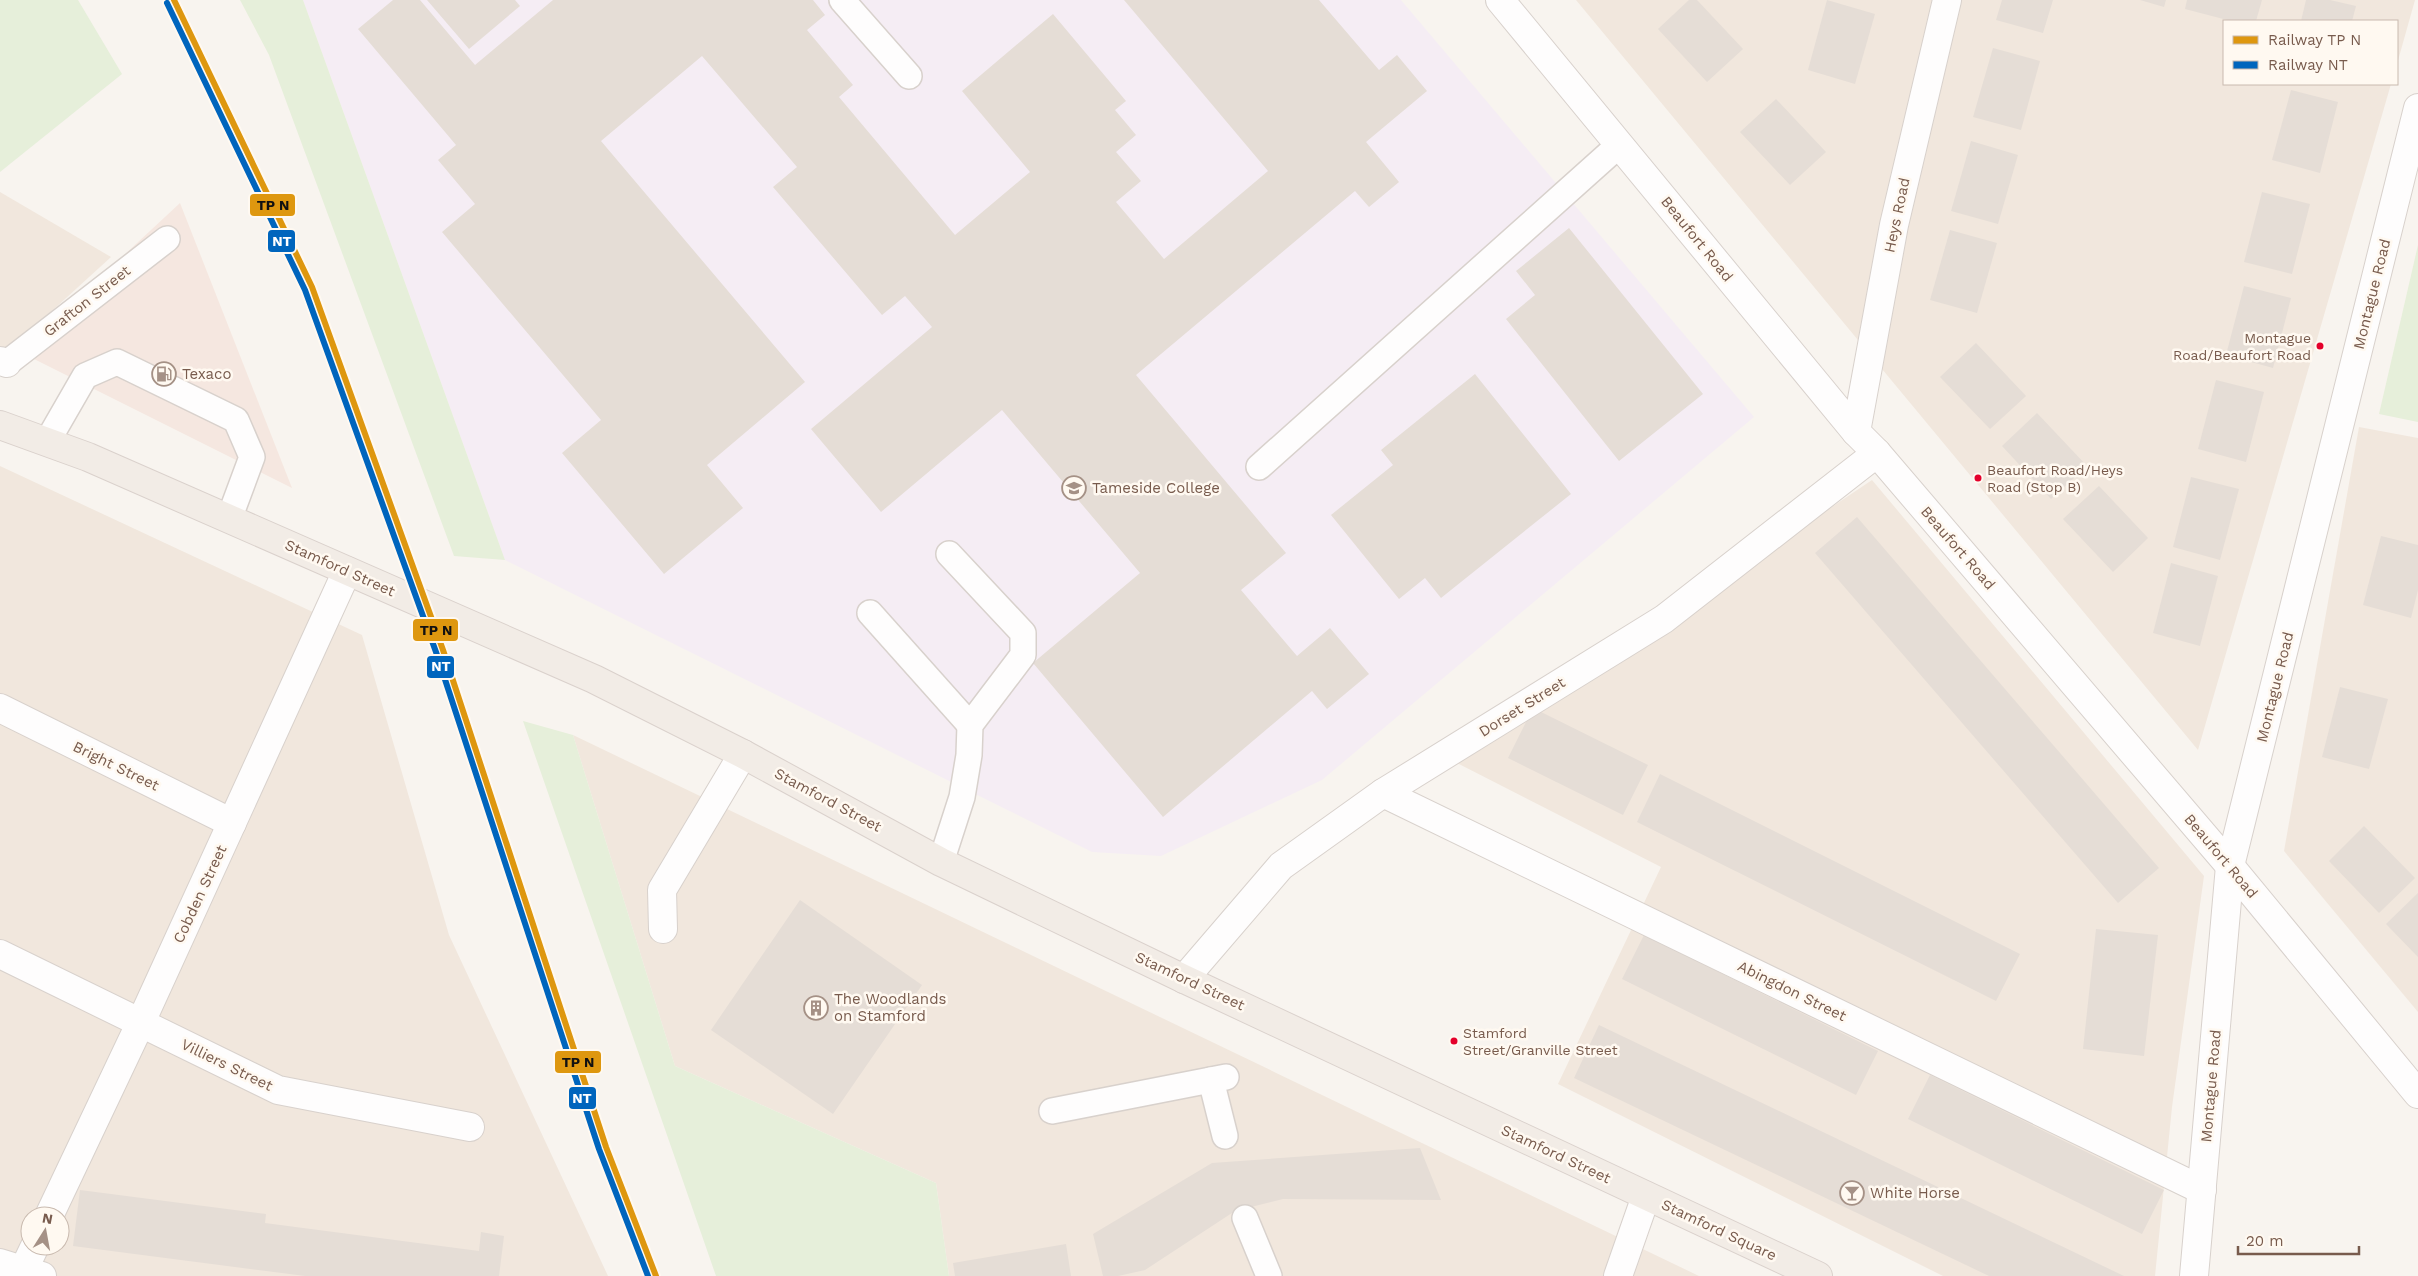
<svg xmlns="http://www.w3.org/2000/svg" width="2418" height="1276" viewBox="0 0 2418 1276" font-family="'Work Sans',sans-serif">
<rect width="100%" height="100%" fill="#f8f4ef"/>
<!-- residential -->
<g fill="#f1e7dd" fill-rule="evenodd">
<path d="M 1576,0 L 2415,0 L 2397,64 L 2397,21 L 2224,21 L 2224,84 L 2391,84 L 2198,750 Z"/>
<path d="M 0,192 L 111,257 L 9,350 L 0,346 Z"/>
<path d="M 2359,427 L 2418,438 L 2418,1012 L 2284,851 Z"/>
<path d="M 0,466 L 362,635 L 449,935 L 608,1276 L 0,1276 ZM 30,1216 L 60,1216 L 60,1246 L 30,1246 Z"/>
<path d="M 1872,480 L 2204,876 L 2172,1107 L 2155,1276 L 1943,1276 L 1558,1084 L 1661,867 L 1457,763 L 1533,708 Z"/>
<path d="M 573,735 L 1699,1276 L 949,1276 L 936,1183 L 675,1066 Z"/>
</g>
<!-- commercial -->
<path fill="#f5e7e0" d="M 180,203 L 292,488 L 20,352 Z"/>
<!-- education -->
<path fill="#f5edf4" d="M 303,0 L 1401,0 L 1754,417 L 1322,780 L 1161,856 L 1092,852 L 505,560 Z"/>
<!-- green -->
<g fill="#e6efda">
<path d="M 0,0 L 78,0 L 122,74 L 0,172 Z"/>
<path d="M 240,0 L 303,0 L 505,560 L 454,556 L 269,55 Z"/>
<path d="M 2418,245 L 2418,422 L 2379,414 Z"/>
<path d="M 523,721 L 573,735 L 675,1066 L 936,1183 L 949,1276 L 716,1276 Z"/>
</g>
<!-- building -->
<g fill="#e5ddd6">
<path d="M 393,0 L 420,0 L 475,65 L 553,0 L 813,0 L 825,15 L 807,30 L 853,85 L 839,97 L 955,235 L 1030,172 L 962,91 L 1053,14 L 1126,101 L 1115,110 L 1136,135 L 1116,152 L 1141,181 L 1116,202 L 1164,259 L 1268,171 L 1124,0 L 1319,0 L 1379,70 L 1397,55 L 1427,91 L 1366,142 L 1399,182 L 1369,207 L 1355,191 L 1136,375 L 1286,553 L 1241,590 L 1297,656 L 1330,628 L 1369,674 L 1327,709 L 1312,691 L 1163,817 L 1033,663 L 1140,573 L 1002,410 L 881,512 L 811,429 L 932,327 L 905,296 L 882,315 L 773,187 L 797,167 L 702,56 L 601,141 L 805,382 L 707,465 L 743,508 L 664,574 L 562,453 L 601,420 L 442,232 L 475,204 L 438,160 L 456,145 L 358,29 Z"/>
<path d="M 427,0 L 515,0 L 520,6 L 469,49 Z"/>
<path d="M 1689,0 L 1697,0 L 1743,49 L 1707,82 L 1658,29 Z"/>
<path d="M 1827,0 L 1875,14 L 1855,84 L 1808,70 Z"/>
<path d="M 2002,0 L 2053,0 L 2043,33 L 1996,20 Z"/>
<path d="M 2140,0 L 2166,0 L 2164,7 Z"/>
<path d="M 2187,0 L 2262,0 L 2256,21 L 2231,21 L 2185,9 Z"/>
<path d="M 2306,0 L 2330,0 L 2356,6 L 2352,21 L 2301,21 Z"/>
<path d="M 1993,48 L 2040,61 L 2021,130 L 1973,117 Z"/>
<path d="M 2291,90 L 2338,102 L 2320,173 L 2272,160 Z"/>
<path d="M 1776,99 L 1826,152 L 1790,185 L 1740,132 Z"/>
<path d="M 1971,141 L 2018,155 L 1998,224 L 1951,211 Z"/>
<path d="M 2262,192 L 2310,204 L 2292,274 L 2244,262 Z"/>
<path d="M 1569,228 L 1703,394 L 1619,461 L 1506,319 L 1535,295 L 1516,271 Z"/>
<path d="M 1950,230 L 1997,243 L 1977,313 L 1930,300 Z"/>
<path d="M 2244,286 L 2291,298 L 2273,368 L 2226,355 Z"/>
<path d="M 1976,343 L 2026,396 L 1990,429 L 1940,377 Z"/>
<path d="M 1475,374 L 1571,494 L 1441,598 L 1425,578 L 1399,599 L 1331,515 L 1393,465 L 1381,450 Z"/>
<path d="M 2216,380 L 2264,392 L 2246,462 L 2198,449 Z"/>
<path d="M 2037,413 L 2087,466 L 2051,499 L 2002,446 Z"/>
<path d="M 2191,477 L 2239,489 L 2220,560 L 2173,547 Z"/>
<path d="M 2099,486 L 2148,538 L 2113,572 L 2063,519 Z"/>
<path d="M 1857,517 L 2159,868 L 2118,903 L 1815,553 Z"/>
<path d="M 2381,536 L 2418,545 L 2418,590 L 2411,618 L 2363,605 Z"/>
<path d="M 2171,563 L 2218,576 L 2200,646 L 2153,633 Z"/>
<path d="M 2340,687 L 2388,699 L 2369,769 L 2322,757 Z"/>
<path d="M 1533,708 L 1648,765 L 1623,815 L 1508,758 Z"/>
<path d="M 1660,774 L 2020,954 L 1996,1001 L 1637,822 Z"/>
<path d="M 2364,826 L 2415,878 L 2379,913 L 2329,861 Z"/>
<path d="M 2418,893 L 2418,957 L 2386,924 Z"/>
<path d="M 800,900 L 922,985 L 833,1114 L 711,1030 Z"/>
<path d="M 2096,929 L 2158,935 L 2144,1056 L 2083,1049 Z"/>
<path d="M 1644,935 L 1878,1051 L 1856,1095 L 1622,979 Z"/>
<path d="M 1599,1025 L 2124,1276 L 1989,1276 L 1574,1078 Z"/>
<path d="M 1930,1075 L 2164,1190 L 2142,1234 L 1908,1119 Z"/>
<path d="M 1420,1148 L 1441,1200 L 1283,1199 L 1235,1211 L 1145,1270 L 1118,1276 L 1103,1276 L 1093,1234 L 1212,1163 Z"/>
<path d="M 80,1190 L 266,1214 L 265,1223 L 479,1251 L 481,1232 L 504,1236 L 499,1276 L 305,1276 L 73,1246 Z"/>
<path d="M 1066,1244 L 1071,1276 L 955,1276 L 953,1263 Z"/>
</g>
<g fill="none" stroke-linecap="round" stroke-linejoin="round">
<!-- service casing -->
<g stroke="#d8d1cc" stroke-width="28">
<g id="service">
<path d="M 842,0 L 909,76"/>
<path d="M 7,363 L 167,239"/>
<path d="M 47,442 L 85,376 L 117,362 L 236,420 L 252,457 L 229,519"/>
<path d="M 1259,467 L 1619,145"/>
<path d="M 870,613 L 970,725"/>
<path d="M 941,862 L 962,797 L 969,755 L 970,725 L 1023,655 L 1023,633 L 949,554"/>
<path d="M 1211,1080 L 1225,1136"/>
<path d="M 1052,1111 L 1226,1077"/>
<path d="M 1245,1218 L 1269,1276"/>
</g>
</g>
<!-- minor casing -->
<g stroke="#d8d1cc" stroke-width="30">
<g id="minor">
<path d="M 0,361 L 7,363"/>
<path d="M 1856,432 L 1894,225 L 1947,0"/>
<path d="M 0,708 L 232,823"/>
<path d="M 1383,793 L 2202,1190"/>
<path d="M 663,929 L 662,890 L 743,754"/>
<path d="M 0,954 L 278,1090 L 470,1127"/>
<path d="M 1184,979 L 1281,866 L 1383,793 L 1664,619 L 1877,453"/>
<path d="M 49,1216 L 141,1022 L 347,571"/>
<path d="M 0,1263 L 42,1276"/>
<path d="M 23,1271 L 35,1246"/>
<path d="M 1618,1276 L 1646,1196"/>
<path d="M 2194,1276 L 2230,866 L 2418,108"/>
</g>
</g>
<!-- tertiary casing -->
<g stroke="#d8d1cc" stroke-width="30">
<path id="tertiary" d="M 1500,0 L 1856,432 L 1877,453 L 2230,866 L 2418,1094"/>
</g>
<!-- trunk casing -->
<g stroke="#dad1cc" stroke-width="30">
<path id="trunk" d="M 0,425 L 88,457 L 594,679 L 743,754 L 941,862 L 1184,979 L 1818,1276"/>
</g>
<!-- service -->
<use href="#service" stroke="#fefdfd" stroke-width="25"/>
<!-- minor -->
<use href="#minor" stroke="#fefdfd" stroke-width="28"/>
<!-- tertiary -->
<use href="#tertiary" stroke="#fefdfd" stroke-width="28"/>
<!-- trunk -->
<use href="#trunk" stroke="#f2ece6" stroke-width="28"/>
<!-- rail-1 casing -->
<g stroke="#fff9f1" stroke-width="10">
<path id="rail-1" d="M 174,0 L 312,287 L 443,650 L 606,1147 L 656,1276"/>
</g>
<!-- rail-2 casing -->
<g stroke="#fff9f1" stroke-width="10">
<path id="rail-2" d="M 167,3 L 305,290 L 436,652 L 599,1149 L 648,1276"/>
</g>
<!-- rail-1 -->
<use href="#rail-1" stroke="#de970f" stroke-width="6"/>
<!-- rail-2 -->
<use href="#rail-2" stroke="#0065bd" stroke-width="6"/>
</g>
<!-- icons -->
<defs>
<g id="fuel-ring" transform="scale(1.25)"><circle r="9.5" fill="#fff9f1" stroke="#a59186" stroke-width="1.5"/><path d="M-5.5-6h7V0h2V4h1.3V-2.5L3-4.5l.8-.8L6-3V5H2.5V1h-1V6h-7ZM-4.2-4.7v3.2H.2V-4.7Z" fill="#a59186"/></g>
<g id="university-ring" transform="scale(1.25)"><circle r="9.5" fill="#fff9f1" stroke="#a59186" stroke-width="1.5"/><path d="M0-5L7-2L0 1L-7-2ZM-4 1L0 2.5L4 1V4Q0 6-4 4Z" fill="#a59186"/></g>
<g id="building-ring" transform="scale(1.25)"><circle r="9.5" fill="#fff9f1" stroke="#a59186" stroke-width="1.5"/><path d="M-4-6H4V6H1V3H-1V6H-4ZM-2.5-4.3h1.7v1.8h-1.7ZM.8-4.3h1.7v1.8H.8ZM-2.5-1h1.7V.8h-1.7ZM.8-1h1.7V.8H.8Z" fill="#a59186"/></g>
<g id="bar-ring" transform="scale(1.25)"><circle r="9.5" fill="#fff9f1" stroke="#a59186" stroke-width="1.5"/><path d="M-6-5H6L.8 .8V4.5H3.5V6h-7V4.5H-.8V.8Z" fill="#a59186"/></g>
</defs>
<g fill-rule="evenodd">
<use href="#fuel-ring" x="164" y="374"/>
<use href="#university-ring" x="1074" y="488"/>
<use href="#building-ring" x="816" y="1008"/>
<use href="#bar-ring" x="1852" y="1193"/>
</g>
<!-- markers -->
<g fill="#e4002b" stroke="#fff9f1" stroke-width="2">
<circle cx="2320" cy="346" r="4.5"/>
<circle cx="1978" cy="478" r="4.5"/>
<circle cx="1454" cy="1041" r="4.5"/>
</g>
<g text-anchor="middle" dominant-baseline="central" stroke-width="5" stroke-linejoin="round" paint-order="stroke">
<!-- bus labels -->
<g font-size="14" fill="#785b4d" stroke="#fff9f1" text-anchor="start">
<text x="2311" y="338" text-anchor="end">Montague<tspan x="2311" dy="17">Road/Beaufort Road</tspan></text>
<text x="1987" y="470">Beaufort Road/Heys<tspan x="1987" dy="17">Road (Stop B)</tspan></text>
<text x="1463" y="1033">Stamford<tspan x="1463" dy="17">Street/Granville Street</tspan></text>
</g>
<!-- street labels -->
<g font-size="15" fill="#785b4d" stroke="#fff9f1">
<text transform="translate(1897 215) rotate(-78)">Heys Road</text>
<text transform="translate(1697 239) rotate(51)">Beaufort Road</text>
<text transform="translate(2372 294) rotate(-76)">Montague Road</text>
<text transform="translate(87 301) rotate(-38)">Grafton Street</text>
<text transform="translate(1958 548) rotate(49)">Beaufort Road</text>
<text transform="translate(340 568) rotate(24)">Stamford Street</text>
<text transform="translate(2275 687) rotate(-76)">Montague Road</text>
<text transform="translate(1522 707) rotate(-32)">Dorset Street</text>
<text transform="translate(116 766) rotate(26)">Bright Street</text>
<text transform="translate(828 800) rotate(28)">Stamford Street</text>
<text transform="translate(2221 856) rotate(50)">Beaufort Road</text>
<text transform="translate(200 894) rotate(-65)">Cobden Street</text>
<text transform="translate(1190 981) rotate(25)">Stamford Street</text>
<text transform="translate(1792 991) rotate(26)">Abingdon Street</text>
<text transform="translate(227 1065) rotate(26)">Villiers Street</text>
<text transform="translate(2211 1086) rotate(-85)">Montague Road</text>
<text transform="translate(1556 1154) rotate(25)">Stamford Street</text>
<text transform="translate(1719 1230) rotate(25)">Stamford Square</text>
</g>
<!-- poi labels -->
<g font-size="15" fill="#785b4d" stroke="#fff9f1" text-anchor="start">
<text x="182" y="374">Texaco</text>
<text x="1092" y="488">Tameside College</text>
<text x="834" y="999">The Woodlands<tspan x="834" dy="17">on Stamford</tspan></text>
<text x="1870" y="1193">White Horse</text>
</g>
</g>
<g stroke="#fff9f1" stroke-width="2">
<rect x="249" y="193" width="47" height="24" rx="5" fill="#de970f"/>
<rect x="267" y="229" width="29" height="24" rx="5" fill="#0065bd"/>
<rect x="412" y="618" width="47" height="24" rx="5" fill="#de970f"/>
<rect x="426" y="655" width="29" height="24" rx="5" fill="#0065bd"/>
<rect x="554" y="1050" width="48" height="24" rx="5" fill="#de970f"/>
<rect x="568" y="1086" width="29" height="24" rx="5" fill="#0065bd"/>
</g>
<g font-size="14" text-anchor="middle" font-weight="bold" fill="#fff">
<text x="282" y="246">NT</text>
<text x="441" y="671">NT</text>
<text x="582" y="1103">NT</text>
</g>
<g font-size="14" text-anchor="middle" font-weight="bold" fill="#111">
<text x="273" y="210">TP N</text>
<text x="436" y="635">TP N</text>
<text x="578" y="1067">TP N</text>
</g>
<!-- legend -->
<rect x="2223" y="20" width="175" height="65" fill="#fff9f1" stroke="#c9baaf"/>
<rect x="2233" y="36" width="25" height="8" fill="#de970f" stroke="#c9baaf"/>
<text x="2268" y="45" font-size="15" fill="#785b4d">Railway TP N</text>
<rect x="2233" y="61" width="25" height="8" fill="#0065bd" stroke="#c9baaf"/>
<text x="2268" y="70" font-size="15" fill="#785b4d">Railway NT</text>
<!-- north arrow -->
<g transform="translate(45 1231) rotate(11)"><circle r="24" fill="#fff9f1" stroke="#c9baaf"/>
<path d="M0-4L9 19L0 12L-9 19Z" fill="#a59186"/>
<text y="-8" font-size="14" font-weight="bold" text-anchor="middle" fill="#785b4d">N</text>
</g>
<!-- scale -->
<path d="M2238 1246v8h121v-8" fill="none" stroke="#785b4d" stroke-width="2.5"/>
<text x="2246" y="1246" font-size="15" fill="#785b4d" stroke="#fff9f1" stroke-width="4" paint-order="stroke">20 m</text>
</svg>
